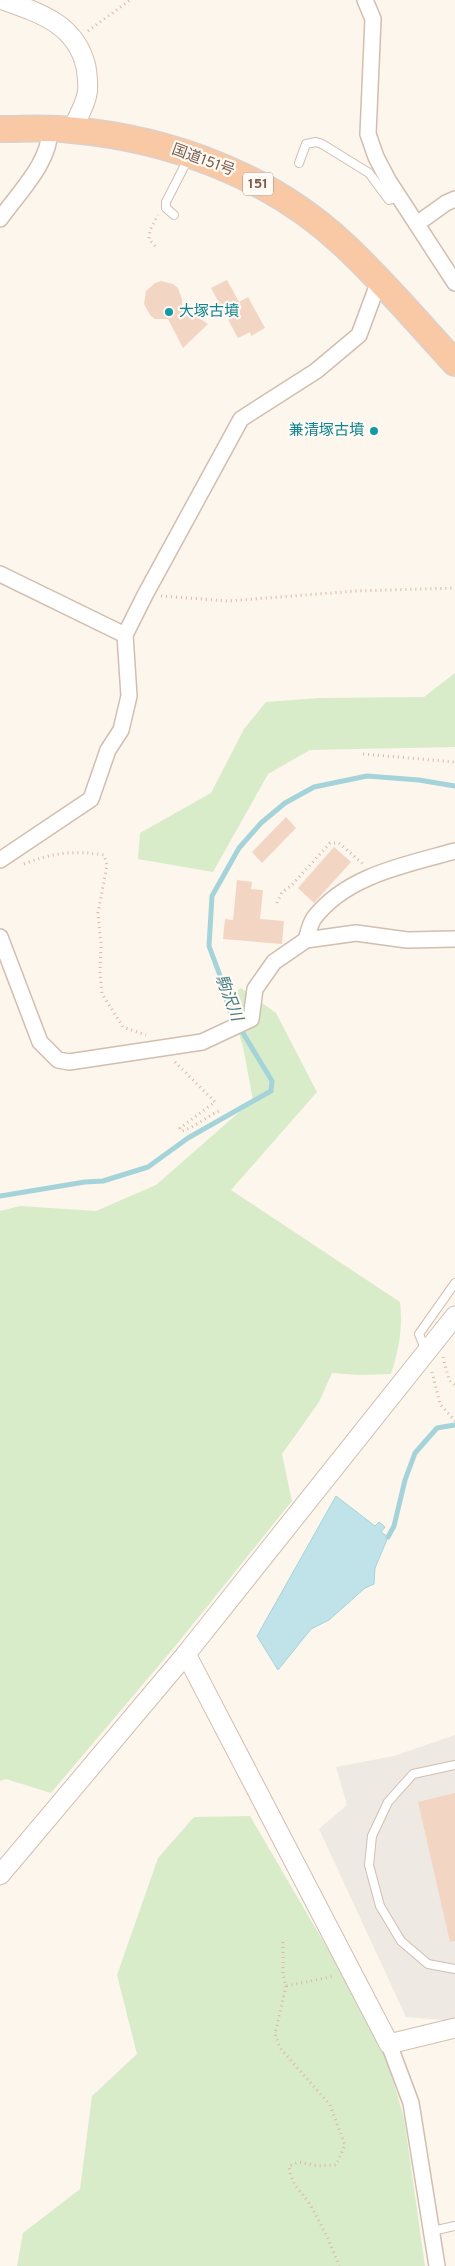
<svg xmlns="http://www.w3.org/2000/svg" width="455" height="2266" viewBox="0 0 455 2266" font-family="Overpass,'Noto Sans JP',sans-serif">
<rect width="100%" height="100%" fill="#fdf6ec"/>
<!-- industrial -->
<path fill="#efe9e4" d="M 455,1735 L 455,2021 L 406,2017 L 319,1829 L 347,1805 L 336,1767 L 394,1756 Z"/>
<!-- green -->
<g fill="#d8ecc9">
<path d="M 455,673 L 455,747 L 310,750 L 268,774 L 213,872 L 138,859 L 140,833 L 211,793 L 244,729 L 266,702 L 320,698 L 424,697 Z"/>
<path d="M 241,988 L 276,1013 L 317,1092 L 231,1190 L 400,1302 C 403,1328 399,1349 391,1374 L 358,1375 L 332,1373 L 319,1402 L 282,1454 L 292,1501 L 177,1644 L 51,1793 L 6,1779 L 0,1781 L 0,1211 L 20,1206 L 96,1211 L 156,1185 L 253,1100 L 243,1047 L 228,997 Z"/>
<path d="M 250,1816 L 382,2042 L 404,2118 L 425,2266 L 17,2266 L 23,2233 L 80,2189 L 92,2096 L 137,2054 L 117,1975 L 158,1858 L 194,1817 Z"/>
</g>
<!-- water -->
<path fill="#bfe3e8" stroke="#a5d3da" d="M 336,1496 L 375,1526 L 379,1522 L 385,1527 L 381,1532 L 388,1537 L 375,1568 L 374,1584 L 365,1588 L 329,1620 L 311,1629 L 278,1670 L 257,1636 Z"/>
<g fill="none" stroke-linecap="round" stroke-linejoin="round">
<!-- stream -->
<g stroke="#a5d3da" stroke-width="5">
<path d="M 0,1196 L 85,1182 L 103,1181 L 148,1167 L 188,1138 L 271,1091 L 272,1081 L 229,1010 L 222,981 L 209,946 L 212,896 L 239,848 L 261,823 L 285,803 L 314,787 L 367,776 L 419,780 L 455,786"/>
<path d="M 388,1537 L 394,1526 L 405,1480 L 415,1453 L 437,1428 L 455,1425"/>
</g>
</g>
<!-- building -->
<g fill="#f3d5c3">
<path d="M 227,280 L 239,302 L 248,297 L 265,328 L 251,336 L 250,332 L 238,338 L 211,288 Z"/>
<path d="M 161,281 L 173,284 L 178,288 L 182,299 L 182,306 L 208,324 L 183,348 L 168,319 L 155,319 L 150,315 L 144,304 L 146,291 L 155,283 Z"/>
<path d="M 286,817 L 296,828 L 262,863 L 252,852 Z"/>
<path d="M 334,847 L 351,862 L 314,903 L 298,888 Z"/>
<path d="M 237,880 L 252,882 L 251,889 L 263,890 L 260,919 L 284,921 L 282,944 L 223,939 L 225,919 L 233,920 Z"/>
<path d="M 455,1793 L 455,1941 L 450,1942 L 418,1802 Z"/>
</g>
<g fill="none" stroke-linecap="round" stroke-linejoin="round">
<!-- service casing -->
<g stroke="#d1beb0" stroke-width="10">
<g id="service">
<path d="M 299,163 L 306,144 L 316,142 L 322,144 L 369,173 L 389,200 L 400,197"/>
<path d="M 174,215 L 166,208 L 166,202 L 188,159"/>
<path d="M 426,1351 L 419,1334 L 455,1283"/>
<path d="M 455,1765 L 413,1774 L 388,1802 L 372,1836 L 369,1865 L 380,1906 L 401,1941 L 428,1964 L 455,1969"/>
<path d="M 432,2231 L 455,2226"/>
</g>
</g>
<!-- minor casing -->
<g stroke="#d1beb0" stroke-width="18">
<g id="minor">
<path d="M 365,0 L 373,19 L 368,134 L 376,157 L 388,180 L 455,283"/>
<path d="M 0,219 C 19,192 50,163 50,129"/>
<path d="M 418,223 L 446,203 L 455,199"/>
<path d="M 0,574 L 125,635 L 129,696 L 121,730 L 108,750 L 91,799 L 0,860"/>
<path d="M 125,635 L 145,595 L 241,419 L 316,371 L 359,335 L 379,281"/>
<path d="M 0,937 L 40,1042 L 58,1060 L 69,1062 L 202,1042 L 251,1019 L 255,989 L 274,962 L 306,940 L 356,933 L 407,940 L 455,939"/>
<path d="M 306,940 C 308,933 310,924 314,918 C 347,875 406,865 455,851"/>
<path d="M 389,2044 L 411,2103 L 437,2266"/>
</g>
</g>
<!-- tertiary casing -->
<g stroke="#d1beb0" stroke-width="21">
<g id="tertiary">
<path d="M 3,0 C 40,13 76,24 86,67 C 87,75 89,85 87,94 C 85,106 77,118 72,130"/>
<path d="M 186,1654 L 389,2044 L 455,2028"/>
<path d="M 0,1875 L 186,1654 L 455,1316"/>
</g>
</g>
<!-- trunk casing -->
<g stroke="#dad1cd" stroke-width="28">
<path id="trunk" d="M 0,129 C 24,129 48,127 72,130 C 171,139 270,176 343,244 C 383,281 418,323 455,363"/>
</g>
<!-- path -->
<g stroke="#d9b8a5" stroke-width="3" stroke-dasharray="1 4" stroke-linecap="butt">
<path d="M 88,31 L 130,0"/>
<path d="M 155,246 L 149,239 L 150,230 L 158,215"/>
<path d="M 161,596 L 228,601 L 356,591 L 455,588"/>
<path d="M 363,754 L 455,762"/>
<path d="M 24,864 C 51,853 75,850 104,855 L 107,865 L 98,913 L 101,946 L 100,973 L 102,994 L 123,1027 L 146,1035"/>
<path d="M 277,903 L 282,892 L 291,886 L 330,843 L 339,843 L 363,864"/>
<path d="M 175,1062 L 215,1102 L 180,1128 L 181,1131 C 194,1128 206,1117 219,1111"/>
<path d="M 443,1357 L 449,1380 L 455,1385"/>
<path d="M 432,1372 L 440,1404 L 455,1421"/>
<path d="M 283,1942 L 283,1976 L 286,1986 L 335,1976"/>
<path d="M 286,1986 L 275,2034 L 280,2048 L 330,2105 L 345,2145 L 336,2165 L 318,2166 L 299,2162 L 289,2166 C 291,2184 299,2189 309,2203 C 321,2223 331,2244 339,2266"/>
</g>
<!-- service -->
<use href="#service" stroke="#fff" stroke-width="8"/>
<!-- minor -->
<use href="#minor" stroke="#fff" stroke-width="15"/>
<!-- tertiary -->
<use href="#tertiary" stroke="#fff" stroke-width="19"/>
<!-- trunk -->
<use href="#trunk" stroke="#f9c8a4" stroke-width="25"/>
</g>
<!-- markers -->
<g fill="#0f9aa8" stroke="#fffaf3" stroke-width="2">
<circle cx="169" cy="312" r="5"/>
<circle cx="374" cy="431" r="5"/>
</g>
<g text-anchor="middle" dominant-baseline="central" stroke-width="4.5" stroke-linejoin="round" paint-order="stroke">
<!-- shield labels -->
<rect fill="#fffaf3" stroke="#a28b7f" stroke-width="1" x="243" y="172.5" width="30" height="23" rx="4"/>
<g font-size="14" font-weight="bold" fill="#7a5c4d">
<text x="258" y="184">151</text>
</g>
<!-- street labels -->
<g font-size="15" fill="#7a5c4d" stroke="#fffaf3">
<text transform="translate(203 161) rotate(20)">国道151号</text>
</g>
<!-- culture labels -->
<g font-size="15" fill="#0d838f" stroke="#fffaf3" text-anchor="start">
<text x="179" y="312">大塚古墳</text>
<text x="364" y="431" text-anchor="end">兼清塚古墳</text>
</g>
<!-- water labels -->
<g font-size="16" font-style="italic" fill="#437c86" stroke="#fffaf3">
<text transform="translate(228 998) rotate(69)">駒沢川</text>
</g>
</g>
</svg>
